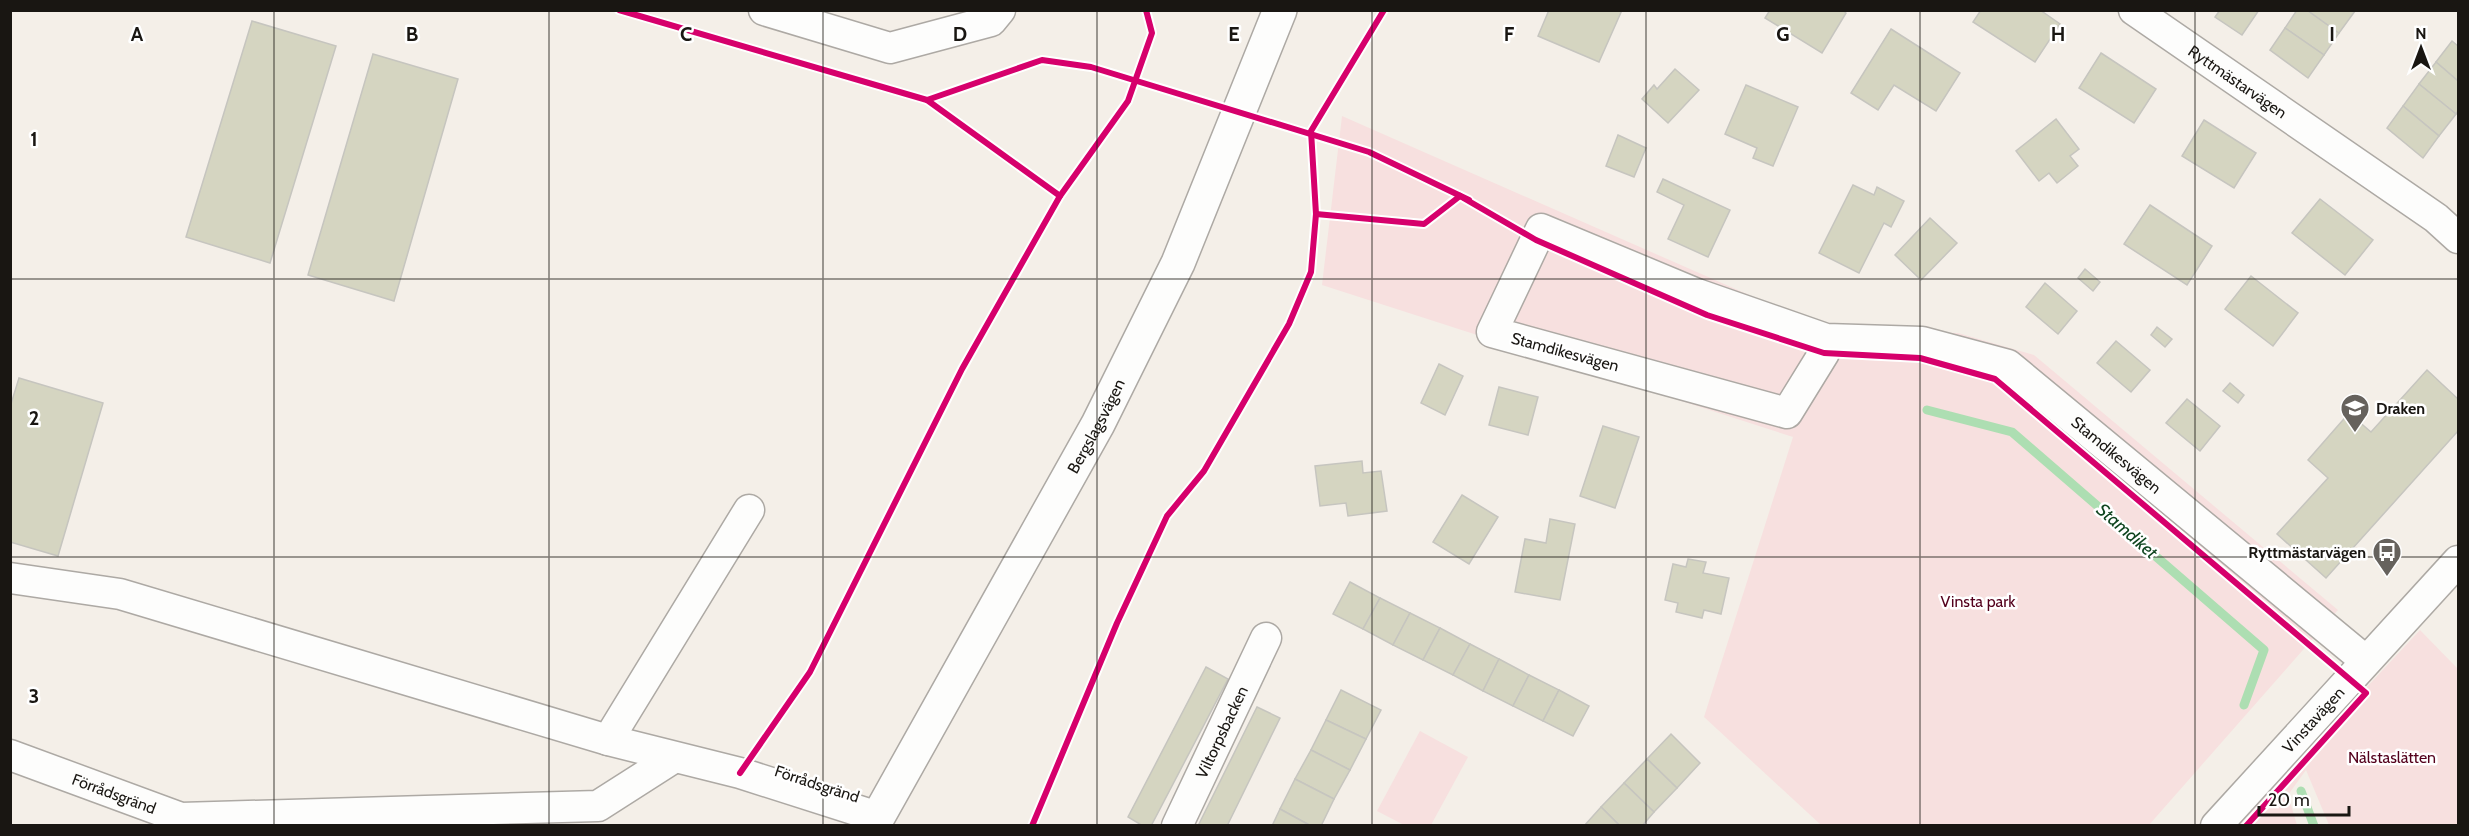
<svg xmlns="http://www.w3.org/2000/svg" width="2469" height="836" viewBox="0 0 2469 836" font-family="Cabin,sans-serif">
<rect width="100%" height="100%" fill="#f4efe8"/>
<!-- green -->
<g fill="#f7e0df">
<path d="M 1342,116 L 1831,331 L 1958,333 L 2034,355 L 2338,610 L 2149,825 L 1821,825 L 1704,717 L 1793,437 L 1322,285 Z"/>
<path d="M 2420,630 L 2458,669 L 2458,825 L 2329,825 L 2306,770 L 2288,795 L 2297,825 L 2250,825 L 2244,819 Z"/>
<path d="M 1420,731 L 1468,757 L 1431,825 L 1404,825 L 1377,811 Z"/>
</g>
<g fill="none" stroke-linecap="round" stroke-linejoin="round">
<!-- stream -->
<g stroke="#addeb2" stroke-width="9">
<path d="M 1927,410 L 2012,432 L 2264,650 L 2244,705"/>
<path d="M 2301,791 L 2314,826"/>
</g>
</g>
<!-- building -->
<g fill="#d5d5c1" stroke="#c6c5bf" stroke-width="1.5">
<path d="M 1549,10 L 1578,11 L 1622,10 L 1599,62 L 1538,36 Z"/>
<path d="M 1770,10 L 1843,10 L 1846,13 L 1822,53 L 1765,18 Z"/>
<path d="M 1981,10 L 2040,10 L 2060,24 L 2035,62 L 1973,22 Z"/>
<path d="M 2220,10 L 2259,10 L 2242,35 L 2215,17 Z"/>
<path d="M 2297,10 L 2307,10 L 2339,33 L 2324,55 L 2285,28 Z"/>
<path d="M 2307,10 L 2354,10 L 2355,11 L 2339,33 Z"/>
<path d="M 252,21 L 336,46 L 270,263 L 186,237 Z"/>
<path d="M 2285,28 L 2324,55 L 2308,78 L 2270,50 Z"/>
<path d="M 1891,29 L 1960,73 L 1936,111 L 1894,85 L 1878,110 L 1851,93 Z"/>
<path d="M 2452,41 L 2458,46 L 2458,81 L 2436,62 Z"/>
<path d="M 2101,53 L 2156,89 L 2134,123 L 2079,88 Z"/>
<path d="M 373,54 L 458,79 L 394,301 L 308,275 Z"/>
<path d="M 2436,62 L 2458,81 L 2458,111 L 2456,114 L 2419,84 Z"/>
<path d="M 1675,69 L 1699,90 L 1668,123 L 1642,99 L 1654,85 L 1657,89 Z"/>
<path d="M 2419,84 L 2456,114 L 2439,136 L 2403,106 Z"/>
<path d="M 1746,85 L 1798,107 L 1773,166 L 1753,158 L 1757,148 L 1725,134 Z"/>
<path d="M 2403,106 L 2439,136 L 2423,158 L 2387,128 Z"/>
<path d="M 2056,119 L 2079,149 L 2070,156 L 2078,166 L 2057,183 L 2049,173 L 2039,181 L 2016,151 Z"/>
<path d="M 2204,120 L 2256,153 L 2234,188 L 2182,156 Z"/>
<path d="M 1618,135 L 1646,148 L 1634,177 L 1606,166 Z"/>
<path d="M 1663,179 L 1730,210 L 1708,257 L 1668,239 L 1684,205 L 1657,192 Z"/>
<path d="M 1853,185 L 1874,195 L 1877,187 L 1904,201 L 1891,227 L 1884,223 L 1859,273 L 1819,253 Z"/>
<path d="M 2320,199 L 2373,240 L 2345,275 L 2292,233 Z"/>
<path d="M 2150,205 L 2212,246 L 2187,285 L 2124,244 Z"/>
<path d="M 1930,218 L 1957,243 L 1921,280 L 1895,255 Z"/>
<path d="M 2085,269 L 2100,282 L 2093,291 L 2078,278 Z"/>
<path d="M 2251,276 L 2298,313 L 2273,346 L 2225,309 Z"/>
<path d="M 2045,283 L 2077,311 L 2058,334 L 2026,307 Z"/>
<path d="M 2157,327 L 2172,339 L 2165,347 L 2151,335 Z"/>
<path d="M 2116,341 L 2150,370 L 2131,392 L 2097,363 Z"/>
<path d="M 1439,364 L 1463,376 L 1445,415 L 1421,403 Z"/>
<path d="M 2427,370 L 2458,399 L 2458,431 L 2326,578 L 2277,534 L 2328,478 L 2308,460 L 2349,413 L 2371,432 Z"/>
<path d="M 19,378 L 103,403 L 58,556 L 10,542 L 10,407 Z"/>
<path d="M 2230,383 L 2244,395 L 2238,403 L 2223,391 Z"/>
<path d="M 1499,387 L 1538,397 L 1528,435 L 1489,425 Z"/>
<path d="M 2187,399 L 2220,426 L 2200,451 L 2166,423 Z"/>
<path d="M 1603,426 L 1639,437 L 1615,508 L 1580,496 Z"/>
<path d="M 1362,461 L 1363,473 L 1381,471 L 1387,511 L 1348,516 L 1346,503 L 1320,506 L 1315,466 Z"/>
<path d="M 1462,495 L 1498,517 L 1469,564 L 1433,542 Z"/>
<path d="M 1550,519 L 1575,524 L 1560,600 L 1515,592 L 1525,539 L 1546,543 Z"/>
<path d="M 1688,559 L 1706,562 L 1703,573 L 1729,578 L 1721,614 L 1704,610 L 1702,618 L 1676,612 L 1678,603 L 1665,600 L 1673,564 L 1686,567 Z"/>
<path d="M 1350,582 L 1380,598 L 1363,629 L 1333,614 Z"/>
<path d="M 1380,598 L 1410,613 L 1393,645 L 1363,629 Z"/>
<path d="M 1410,613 L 1440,628 L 1423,660 L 1393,645 Z"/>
<path d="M 1440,628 L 1470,644 L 1453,675 L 1423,660 Z"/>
<path d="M 1470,644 L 1499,659 L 1483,691 L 1453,675 Z"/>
<path d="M 1499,659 L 1529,675 L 1513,706 L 1483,691 Z"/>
<path d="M 1206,667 L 1228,679 L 1151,826 L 1143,826 L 1128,817 Z"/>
<path d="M 1529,675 L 1559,690 L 1543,721 L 1513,706 Z"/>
<path d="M 1341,690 L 1381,710 L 1366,739 L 1326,720 Z"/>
<path d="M 1559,690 L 1589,706 L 1573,736 L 1543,721 Z"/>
<path d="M 1257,707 L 1280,718 L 1227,826 L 1198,826 Z"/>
<path d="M 1326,720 L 1366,739 L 1350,770 L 1311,750 Z"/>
<path d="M 1671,734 L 1700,763 L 1677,788 L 1647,759 Z"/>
<path d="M 1311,750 L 1350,770 L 1334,799 L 1295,779 Z"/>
<path d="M 1647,759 L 1677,788 L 1654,812 L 1624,783 Z"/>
<path d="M 1295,779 L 1334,799 L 1321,826 L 1311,826 L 1280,809 Z"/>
<path d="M 1624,783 L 1654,812 L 1642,826 L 1620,826 L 1601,807 Z"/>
<path d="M 1601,807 L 1620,826 L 1584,826 Z"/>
<path d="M 1280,809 L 1311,826 L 1272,826 Z"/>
</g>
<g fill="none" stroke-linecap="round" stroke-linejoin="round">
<!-- minor casing -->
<g stroke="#ada9a4" stroke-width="33">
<g id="minor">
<path d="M 764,10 L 890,48 L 991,21 L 1000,10"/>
<path id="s1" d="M 2134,10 L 2436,218 L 2458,238"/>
<path id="s2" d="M 1826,339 L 1824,353 L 1787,413 L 1492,332 L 1541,229 L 1697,294 L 1826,339 L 1922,342 L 2008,365 L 2366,661"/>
<path d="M 10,578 L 120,594 L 608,740 L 749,510"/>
<path d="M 608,740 L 740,773 L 878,817"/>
<path id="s3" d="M 10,755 L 181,818 L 598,806 L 673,758"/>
<path id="s4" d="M 1177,826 L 1266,638"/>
<path id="s5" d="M 2216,826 L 2458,561"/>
</g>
</g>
<!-- major casing -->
<g stroke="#ada9a4" stroke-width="36">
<g id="major">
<path id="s6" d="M 873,826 L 1098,424 L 1178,263 L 1280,10"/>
</g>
</g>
<!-- minor -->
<use href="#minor" stroke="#fdfdfc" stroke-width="30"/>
<!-- major -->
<use href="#major" stroke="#fdfdfc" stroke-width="33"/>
<!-- cycleway casing -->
<g stroke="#fff" stroke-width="10">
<g id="cycleway">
<path d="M 619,10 L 927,100 L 1060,196"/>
<path d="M 1384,10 L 1311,131 L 1316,214 L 1424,224 L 1460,196"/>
<path d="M 927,100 L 1042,60 L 1091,67 L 1369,152 L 1469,200"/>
<path d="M 1460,196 L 1536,240 L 1707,315 L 1824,353 L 1920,358 L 1995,379 L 2366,693 L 2246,826"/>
<path d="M 740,773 L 810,672 L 962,369 L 1060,196 L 1128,101 L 1152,33 L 1146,10"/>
<path d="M 1032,826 L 1117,623 L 1167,516 L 1204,471 L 1289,324 L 1311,272 L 1316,214"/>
</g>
</g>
<!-- cycleway -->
<use href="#cycleway" stroke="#d6006c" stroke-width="6"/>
</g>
<!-- grid -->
<path fill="none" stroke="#191612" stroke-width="1.5" stroke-opacity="0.55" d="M 274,10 L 274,826M 549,10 L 549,826M 823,10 L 823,826M 1097,10 L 1097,826M 1372,10 L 1372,826M 1646,10 L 1646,826M 1920,10 L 1920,826M 2195,10 L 2195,826M 10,279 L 2458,279M 10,557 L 2458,557"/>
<!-- icons -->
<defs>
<g id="school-pin" transform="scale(1.5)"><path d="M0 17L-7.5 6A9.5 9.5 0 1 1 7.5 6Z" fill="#66625d" stroke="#fff"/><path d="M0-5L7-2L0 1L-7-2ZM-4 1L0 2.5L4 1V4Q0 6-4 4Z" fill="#fff"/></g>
<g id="bus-pin" transform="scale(1.5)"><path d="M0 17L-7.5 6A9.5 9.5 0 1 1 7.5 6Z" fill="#66625d" stroke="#fff"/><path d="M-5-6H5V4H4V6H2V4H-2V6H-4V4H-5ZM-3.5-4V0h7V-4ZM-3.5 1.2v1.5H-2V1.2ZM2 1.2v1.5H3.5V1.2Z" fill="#fff"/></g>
</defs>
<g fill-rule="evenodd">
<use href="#school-pin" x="2355" y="408"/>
<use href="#bus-pin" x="2387" y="552"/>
</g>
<g text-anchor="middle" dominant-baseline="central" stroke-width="5" stroke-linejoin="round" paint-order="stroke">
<!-- street labels -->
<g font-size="16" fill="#191612" stroke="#fff">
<text stroke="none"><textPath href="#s1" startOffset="126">Ryttmästarvägen</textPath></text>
<text transform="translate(1565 352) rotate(15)">Stamdikesvägen</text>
<text stroke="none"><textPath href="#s6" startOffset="458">Bergslagsvägen</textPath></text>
<text stroke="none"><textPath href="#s2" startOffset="1136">Stamdikesvägen</textPath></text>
<text stroke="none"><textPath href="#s5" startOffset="144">Vinstavägen</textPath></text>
<text stroke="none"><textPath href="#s4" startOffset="104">Viltorpsbacken</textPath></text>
<text transform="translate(817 784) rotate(18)">Förrådsgränd</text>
<text stroke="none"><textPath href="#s3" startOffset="111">Förrådsgränd</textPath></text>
</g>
<!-- poi labels -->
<g font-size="16" font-weight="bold" fill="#191612" stroke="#fff" text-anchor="start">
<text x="2376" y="408">Draken</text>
<text x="2366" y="552" text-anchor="end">Ryttmästarvägen</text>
</g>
<!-- park labels -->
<g font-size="16" fill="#53001c" stroke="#fff">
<text x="1978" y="601">Vinsta park</text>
<text x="2392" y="757">Nälstaslätten</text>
</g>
<!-- water labels -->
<g font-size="18" font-style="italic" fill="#0f451f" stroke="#fff">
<text transform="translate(2127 531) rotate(41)">Stamdiket</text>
</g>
</g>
<g font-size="20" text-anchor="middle" font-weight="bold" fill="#191612" stroke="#fff" stroke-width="5" stroke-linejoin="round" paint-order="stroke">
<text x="137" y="41">A</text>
<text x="412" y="41">B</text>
<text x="686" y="41">C</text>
<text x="960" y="41">D</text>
<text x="1234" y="41">E</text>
<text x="1509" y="41">F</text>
<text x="1783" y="41">G</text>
<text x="2058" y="41">H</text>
<text x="2332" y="41">I</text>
<text x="34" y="146">1</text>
<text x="34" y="425">2</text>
<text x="34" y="703">3</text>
</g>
<!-- border -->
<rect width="2469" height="836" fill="none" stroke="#191612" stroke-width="24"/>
<!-- north arrow -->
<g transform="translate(2421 48)" stroke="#ffffff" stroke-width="4.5" paint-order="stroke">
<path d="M0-4.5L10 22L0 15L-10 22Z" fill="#191612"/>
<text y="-9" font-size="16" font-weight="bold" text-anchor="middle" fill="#191612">N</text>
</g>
<!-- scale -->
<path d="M2259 806v9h90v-9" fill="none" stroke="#191612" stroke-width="3"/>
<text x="2268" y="806" font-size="18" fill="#191612" stroke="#ffffff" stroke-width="4.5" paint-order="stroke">20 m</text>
</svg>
